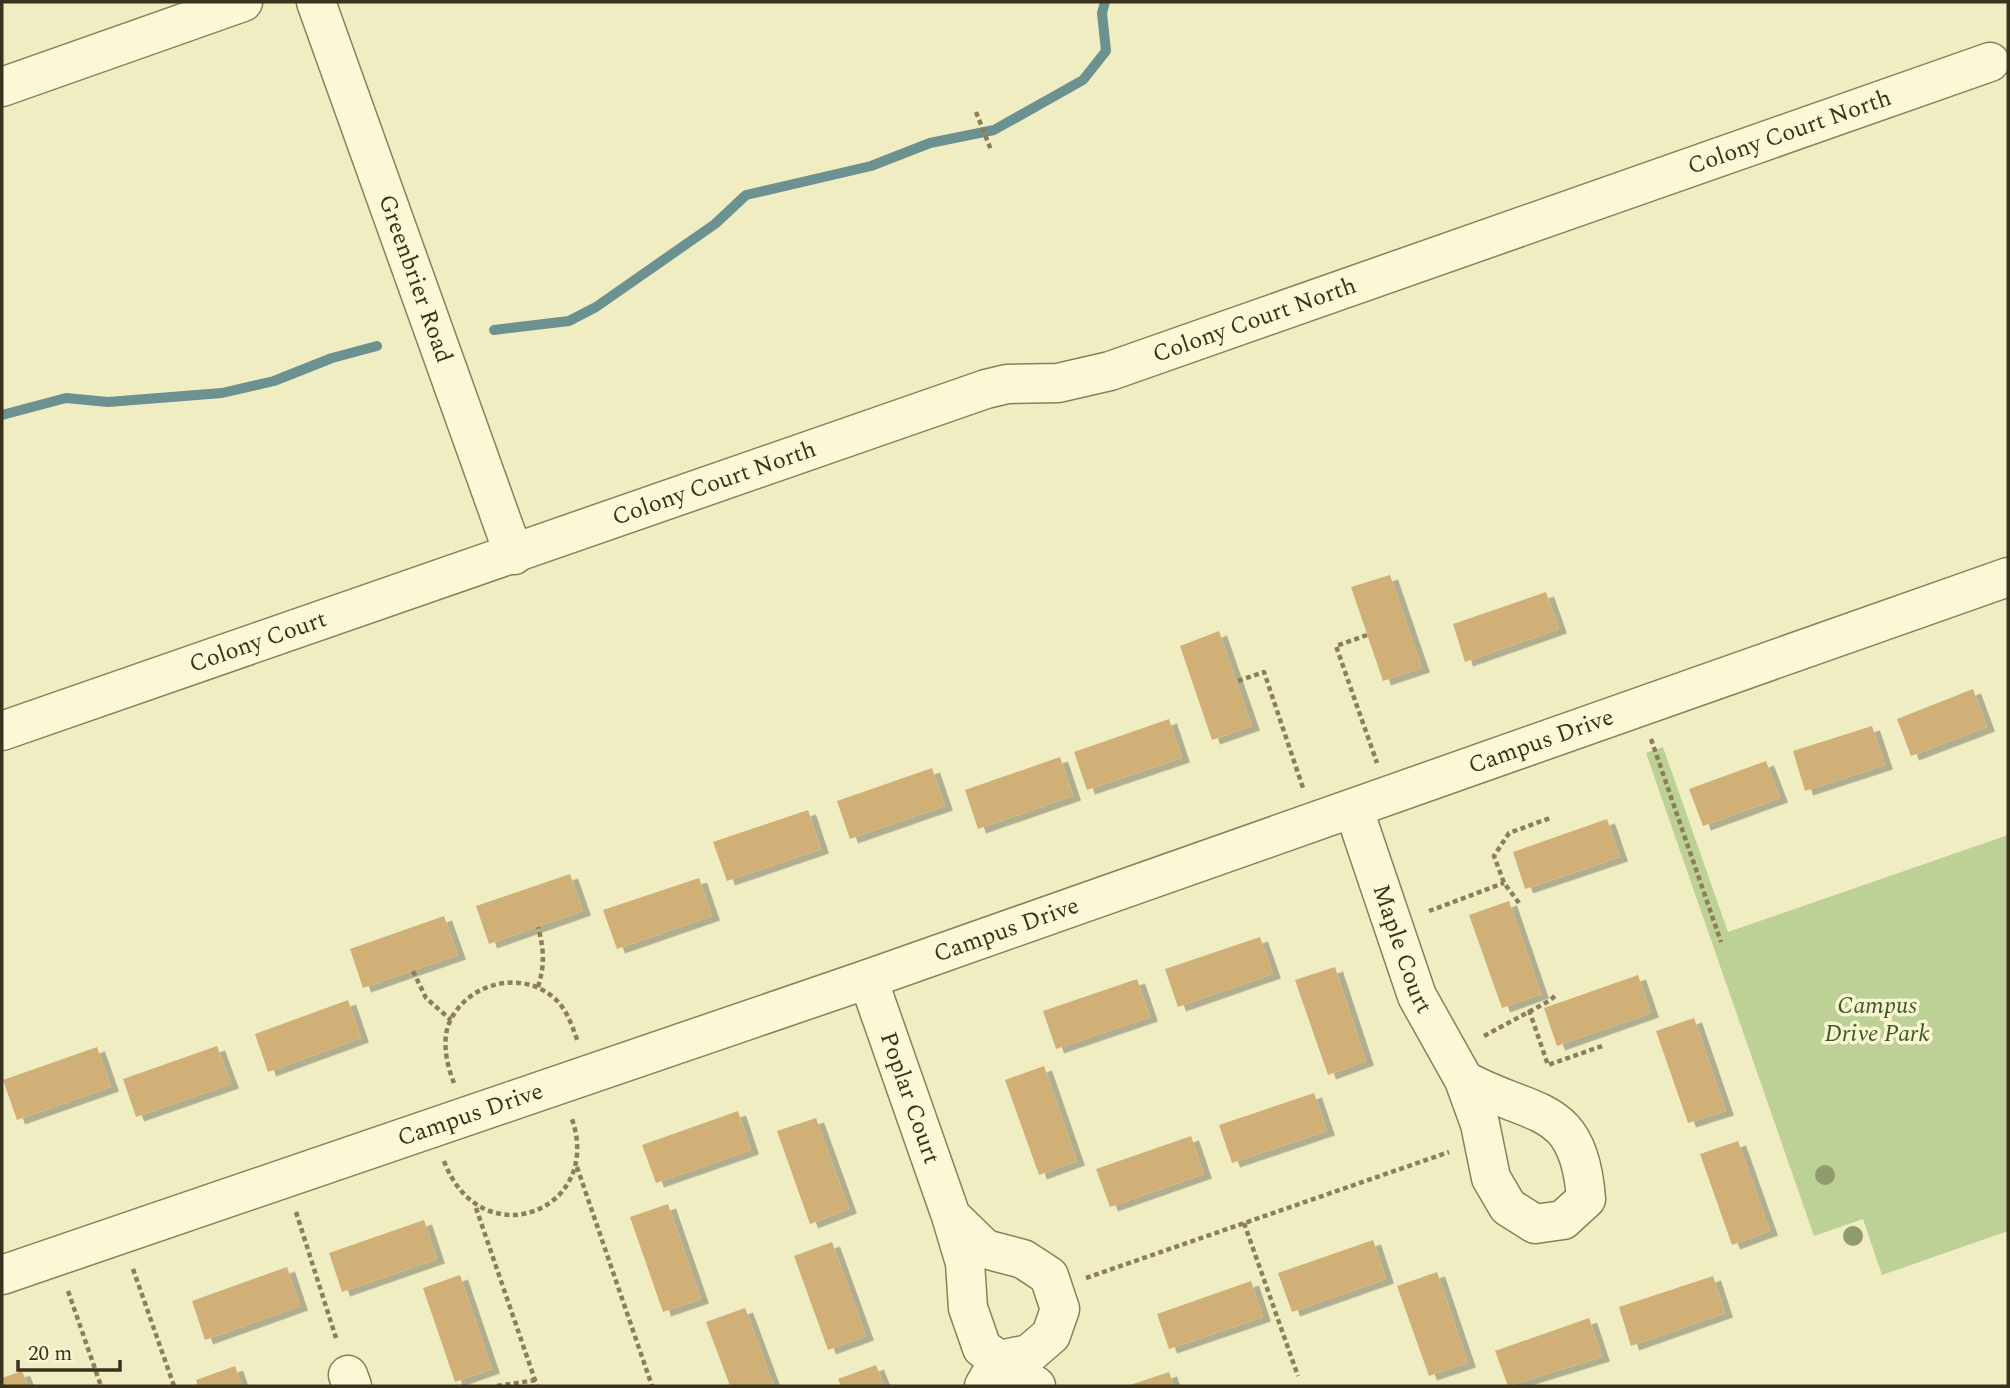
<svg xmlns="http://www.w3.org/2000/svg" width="2010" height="1388" viewBox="0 0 2010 1388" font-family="Spectral,serif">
<defs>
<filter id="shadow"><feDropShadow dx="8" dy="4.5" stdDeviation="0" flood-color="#0004"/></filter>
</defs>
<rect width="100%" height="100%" fill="#f1edc3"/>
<!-- green -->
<path fill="#bdd096" d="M 1663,747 L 1728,932 L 2008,835 L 2008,1231 L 1882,1275 L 1863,1219 L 1814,1236 L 1646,753 Z"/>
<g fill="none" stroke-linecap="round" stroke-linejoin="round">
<!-- stream -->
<g stroke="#6b9291" stroke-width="10">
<path d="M 494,330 L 569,321 L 596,307 L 715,224 L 746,195 L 871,166 L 930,143 L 994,130 L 1083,80 L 1106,51 L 1102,13 L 1105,2"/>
<path d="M 2,415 L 66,398 L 108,402 L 222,393 L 274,381 L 332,358 L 377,346"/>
</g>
</g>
<!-- building -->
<g fill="#d1b077" filter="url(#shadow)">
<path d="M 1390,575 L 1422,668 L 1383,681 L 1351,587 Z"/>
<path d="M 1546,592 L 1559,629 L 1465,662 L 1453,624 Z"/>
<path d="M 1219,631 L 1252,726 L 1212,740 L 1180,646 Z"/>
<path d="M 1973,689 L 1987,727 L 1911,756 L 1897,719 Z"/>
<path d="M 1169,719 L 1182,758 L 1087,790 L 1074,752 Z"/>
<path d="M 1872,726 L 1885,765 L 1805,791 L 1793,751 Z"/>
<path d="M 1060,757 L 1073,796 L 978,829 L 965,790 Z"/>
<path d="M 1766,761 L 1780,798 L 1703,826 L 1689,789 Z"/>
<path d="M 932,768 L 945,806 L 850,839 L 837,801 Z"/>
<path d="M 808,810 L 821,849 L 727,881 L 713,842 Z"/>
<path d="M 1607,819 L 1620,857 L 1525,889 L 1513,852 Z"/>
<path d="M 570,874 L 583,911 L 489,944 L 476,906 Z"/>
<path d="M 699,878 L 712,916 L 617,949 L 603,910 Z"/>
<path d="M 1509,901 L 1541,994 L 1502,1008 L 1469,915 Z"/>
<path d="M 444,916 L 458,955 L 363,988 L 350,949 Z"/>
<path d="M 1260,937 L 1273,974 L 1178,1007 L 1165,969 Z"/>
<path d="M 1335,967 L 1366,1061 L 1328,1075 L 1295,980 Z"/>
<path d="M 1638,975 L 1651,1013 L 1557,1046 L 1544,1008 Z"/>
<path d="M 1137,979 L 1150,1017 L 1056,1049 L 1043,1011 Z"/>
<path d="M 348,1000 L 361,1038 L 268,1072 L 255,1034 Z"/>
<path d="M 1694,1018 L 1726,1111 L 1688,1123 L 1656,1031 Z"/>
<path d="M 217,1046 L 231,1084 L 136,1117 L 123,1079 Z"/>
<path d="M 97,1047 L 111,1087 L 17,1120 L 3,1080 Z"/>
<path d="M 1044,1066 L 1077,1161 L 1039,1175 L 1005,1080 Z"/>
<path d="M 1314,1093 L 1327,1131 L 1232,1163 L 1219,1125 Z"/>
<path d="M 738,1111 L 751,1150 L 656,1183 L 642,1145 Z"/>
<path d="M 816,1118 L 849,1209 L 810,1224 L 777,1131 Z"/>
<path d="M 1191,1136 L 1204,1174 L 1110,1207 L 1096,1169 Z"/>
<path d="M 1738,1141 L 1770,1231 L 1732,1245 L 1700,1154 Z"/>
<path d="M 668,1204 L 701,1299 L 663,1312 L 630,1217 Z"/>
<path d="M 424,1220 L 437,1259 L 342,1292 L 329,1253 Z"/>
<path d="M 1373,1240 L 1386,1279 L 1292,1312 L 1278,1273 Z"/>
<path d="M 832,1242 L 866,1336 L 828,1350 L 794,1256 Z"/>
<path d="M 287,1267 L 300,1306 L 205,1340 L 192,1301 Z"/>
<path d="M 1437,1272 L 1468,1363 L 1429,1376 L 1397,1286 Z"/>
<path d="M 460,1275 L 492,1369 L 455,1382 L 423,1288 Z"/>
<path d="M 1713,1276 L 1725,1313 L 1631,1346 L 1619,1307 Z"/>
<path d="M 1251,1281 L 1263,1317 L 1169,1349 L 1157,1314 Z"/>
<path d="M 745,1308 L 774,1386 L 730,1386 L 706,1322 Z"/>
<path d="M 1589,1318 L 1602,1357 L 1508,1386 L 1495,1351 Z"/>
<path d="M 876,1365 L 884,1386 L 841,1386 L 838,1379 Z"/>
<path d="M 235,1366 L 242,1386 L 198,1386 L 196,1380 Z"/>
<path d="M 22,1371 L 28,1386 L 2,1386 L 2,1378 Z"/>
<path d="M 1169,1372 L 1174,1386 L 1127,1386 Z"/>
</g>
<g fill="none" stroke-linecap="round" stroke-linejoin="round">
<!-- minor casing -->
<g stroke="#8c7f58" stroke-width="41">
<g id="minor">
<path id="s1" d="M 316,2 L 514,555"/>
<path d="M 2,87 L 243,2"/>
<path id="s2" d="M 2,731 L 986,389 L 1007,384 L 1058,383 L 1110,371 L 1990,62"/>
<path id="s3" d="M 1354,810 L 1417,996 L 1464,1080 L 1480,1124 L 1491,1178 L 1508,1207 L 1535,1224 L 1563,1220 L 1586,1199 C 1579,1101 1532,1118 1464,1080"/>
<path id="s4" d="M 868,979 L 951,1216 L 965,1263 L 968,1308 L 982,1348 L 999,1360 L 1029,1354 L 1051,1335 L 1060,1309 L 1049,1276 L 1023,1259 L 985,1249 L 951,1216"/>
<path id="s5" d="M 2,1275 L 868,979 L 2008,577"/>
<path d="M 348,1375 L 352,1386"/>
<path d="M 984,1386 L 999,1360 L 1036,1386"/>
</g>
</g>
<!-- path -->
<g stroke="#8c7f58" stroke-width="4.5" stroke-dasharray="5 3.5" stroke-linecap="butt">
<path d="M 976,112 L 991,150"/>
<path d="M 1367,635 L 1336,646 L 1377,763"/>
<path d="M 1238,681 L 1264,672 L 1303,788"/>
<path d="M 1651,739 L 1721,942"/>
<path d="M 1519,903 L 1504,883 L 1494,856 L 1509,833 L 1550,818"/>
<path d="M 1429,911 L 1504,883"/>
<path d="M 413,971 L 426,998 L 451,1020"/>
<path d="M 538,987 C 545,965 544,949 538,927"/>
<path d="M 1529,1010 L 1548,1065 L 1605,1045"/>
<path d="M 1484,1036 L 1549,1001 L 1556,995"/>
<path d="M 454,1083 C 446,1063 441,1038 451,1019 C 470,982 523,970 554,998 C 567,1009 572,1026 578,1042"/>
<path d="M 444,1161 C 480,1258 604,1212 572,1119"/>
<path d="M 577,1167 L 652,1386"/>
<path d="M 476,1208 L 537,1386"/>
<path d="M 296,1212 L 336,1338"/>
<path d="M 1244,1223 L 1298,1376"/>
<path d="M 133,1269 L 174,1386"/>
<path d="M 1086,1278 L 1449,1152"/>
<path d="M 68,1291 L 101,1386"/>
<path d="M 497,1386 L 536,1380"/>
</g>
<!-- minor -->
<use href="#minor" stroke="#fbf8d7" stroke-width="38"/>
</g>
<!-- trees -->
<g fill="#909c6b">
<circle cx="1825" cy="1175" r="10"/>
<circle cx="1853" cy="1236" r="10"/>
</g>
<g text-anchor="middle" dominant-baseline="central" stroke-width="7" stroke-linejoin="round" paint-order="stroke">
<!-- street labels -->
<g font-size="24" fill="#3b321d" stroke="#f8f5d3">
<text stroke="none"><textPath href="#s2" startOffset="1888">Colony Court North</textPath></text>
<text stroke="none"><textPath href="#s1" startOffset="294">Greenbrier Road</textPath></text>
<text stroke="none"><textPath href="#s2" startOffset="1321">Colony Court North</textPath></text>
<text stroke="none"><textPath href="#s2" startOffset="754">Colony Court North</textPath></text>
<text stroke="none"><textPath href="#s2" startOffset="271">Colony Court</textPath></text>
<text stroke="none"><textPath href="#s5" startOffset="1629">Campus Drive</textPath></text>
<text stroke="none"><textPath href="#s5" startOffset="1062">Campus Drive</textPath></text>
<text stroke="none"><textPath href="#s3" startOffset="147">Maple Court</textPath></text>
<text stroke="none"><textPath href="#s4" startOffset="126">Poplar Court</textPath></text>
<text stroke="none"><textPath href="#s5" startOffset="495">Campus Drive</textPath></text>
</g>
<!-- park labels -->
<g font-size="24" font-style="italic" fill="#405923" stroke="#f8f5d3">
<text x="1877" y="1006">Campus<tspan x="1877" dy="28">Drive Park</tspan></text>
</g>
</g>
<!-- border -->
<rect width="2010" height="1388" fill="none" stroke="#3b321d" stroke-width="7"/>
<!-- scale -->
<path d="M18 1360v10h102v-10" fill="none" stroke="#3b321d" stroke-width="3.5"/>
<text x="28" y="1360" font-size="21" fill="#3b321d" stroke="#f8f5d3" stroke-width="5" paint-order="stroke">20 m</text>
</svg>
